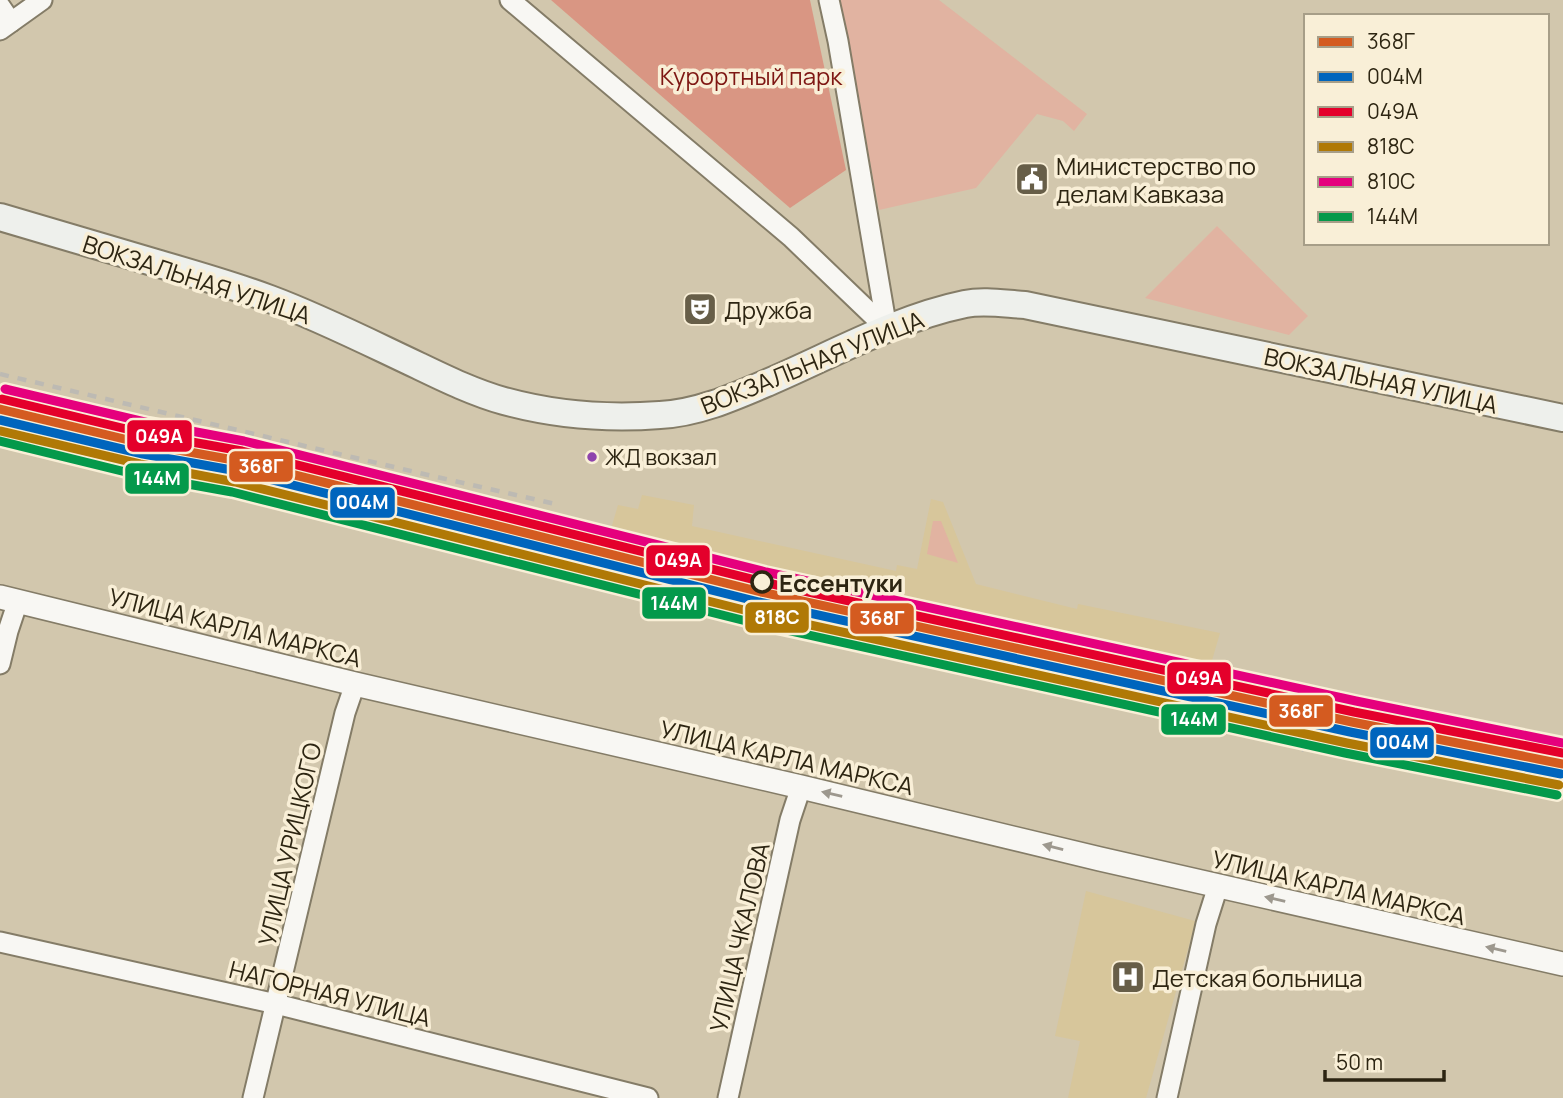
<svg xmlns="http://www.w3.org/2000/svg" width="1563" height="1098" viewBox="0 0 1563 1098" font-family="Manrope,sans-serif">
<rect width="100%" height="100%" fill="#d2c7ad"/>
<!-- built -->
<g fill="#d7c69b">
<path d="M 642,495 L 694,505 L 692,526 L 896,571 L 897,565 L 917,569 L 931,499 L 943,502 L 976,584 L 1077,609 L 1078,604 L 1220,633 L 1196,715 L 598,573 L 618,505 L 638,509 Z"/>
<path d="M 1086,891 L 1195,921 L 1193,931 L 1146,1098 L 1068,1098 L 1080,1041 L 1055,1036 Z"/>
</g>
<!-- green -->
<g fill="#e1b3a1">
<path d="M 840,0 L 939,0 L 1087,114 L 1074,131 L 1063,121 L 1037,114 L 976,188 L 879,210 Z"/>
<path d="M 1217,226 L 1308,316 L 1289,335 L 1145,298 Z"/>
<path d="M 933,521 L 941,521 L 958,563 L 927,554 Z"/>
</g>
<!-- forest -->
<path fill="#d99683" d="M 551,0 L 810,0 L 846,170 L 790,208 Z"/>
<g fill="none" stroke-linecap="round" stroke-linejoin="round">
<!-- minor casing -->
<g stroke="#847c67" stroke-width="23">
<g id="minor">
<path d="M 510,0 L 791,237 L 887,329"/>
<path d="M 829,0 L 838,41 L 887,329"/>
<path d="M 0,6 L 11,22"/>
<path d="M 0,30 L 42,0"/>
<path d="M 0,664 L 8,631 L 18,601"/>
<path d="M 0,942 L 276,1004 L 648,1098"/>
<path d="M 253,1098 L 345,713 L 355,684"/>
<path d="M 728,1098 L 790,820 L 801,787"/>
<path d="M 1167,1098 L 1206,924 L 1218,886"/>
</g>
</g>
<!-- tertiary casing -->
<g stroke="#847c67" stroke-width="26">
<path id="tertiary" d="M 0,597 L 355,684 L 801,787 L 1100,859 L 1563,964"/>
</g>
<!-- secondary casing -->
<g stroke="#847c67" stroke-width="30">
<path id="secondary" d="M 0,217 C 52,232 104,248 156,263 C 194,274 233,285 270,299 C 321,318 370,343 419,366 C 446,379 475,393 504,401 C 555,415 607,419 660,415 C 698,413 734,397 769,382 C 832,355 897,318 965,304 C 984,300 1006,304 1025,305 L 1563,418"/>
</g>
<!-- minor -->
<use href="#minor" stroke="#f8f7f3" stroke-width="19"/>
<!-- tertiary -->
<use href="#tertiary" stroke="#f8f7f3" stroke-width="23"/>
<!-- secondary -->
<use href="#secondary" stroke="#eef0ec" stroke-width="26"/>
<!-- rail -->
<g stroke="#bdbab3" stroke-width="4.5" stroke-dasharray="9 9" stroke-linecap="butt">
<path d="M 0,374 L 428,475 L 560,505"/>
<path d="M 175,475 L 232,485 L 313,494"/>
<path d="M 1203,707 L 1304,750"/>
</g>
<!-- rail-1 casing -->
<g stroke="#f9efd7" stroke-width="14">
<path id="rail-1" d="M 0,409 L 145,444 L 239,461 L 761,592 L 1352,722 L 1563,764"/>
</g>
<!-- rail-2 casing -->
<g stroke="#f9efd7" stroke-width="14">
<path id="rail-2" d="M 0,420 L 143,454 L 237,471 L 759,602 L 1350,732 L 1561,774"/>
</g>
<!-- rail-3 casing -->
<g stroke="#f9efd7" stroke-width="14">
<path id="rail-3" d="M 2,399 L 147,434 L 242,451 L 763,582 L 1354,712 L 1563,753"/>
</g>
<!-- rail-4 casing -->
<g stroke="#f9efd7" stroke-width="14">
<path id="rail-4" d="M 0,431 L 140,464 L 235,482 L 756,613 L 1347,743 L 1559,785"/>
</g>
<!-- rail-5 casing -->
<g stroke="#f9efd7" stroke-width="14">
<path id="rail-5" d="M 5,389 L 149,423 L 244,441 L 766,572 L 1356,701 L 1563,743"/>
</g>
<!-- rail-6 casing -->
<g stroke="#f9efd7" stroke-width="14">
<path id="rail-6" d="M 0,441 L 138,475 L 232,492 L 754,623 L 1345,753 L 1557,795"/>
</g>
<!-- rail-1 -->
<use href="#rail-1" stroke="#d45b20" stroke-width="9"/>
<!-- rail-2 -->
<use href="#rail-2" stroke="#0065bd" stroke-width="9"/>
<!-- rail-3 -->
<use href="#rail-3" stroke="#e4002b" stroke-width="9"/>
<!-- rail-4 -->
<use href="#rail-4" stroke="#b07906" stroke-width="9"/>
<!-- rail-5 -->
<use href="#rail-5" stroke="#e5007d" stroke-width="9"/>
<!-- rail-6 -->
<use href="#rail-6" stroke="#04994b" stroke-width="9"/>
</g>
<!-- one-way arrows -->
<defs><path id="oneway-solid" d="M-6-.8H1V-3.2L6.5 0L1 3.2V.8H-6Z" transform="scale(1.75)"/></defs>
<g fill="#9d988e">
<use href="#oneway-solid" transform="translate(832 794) rotate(-167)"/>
<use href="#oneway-solid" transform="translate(1053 847) rotate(-166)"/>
<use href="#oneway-solid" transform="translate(1275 899) rotate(-167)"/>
<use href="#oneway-solid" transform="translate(1496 949) rotate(-167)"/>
</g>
<!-- icons -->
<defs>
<g id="civic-square" transform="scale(1.75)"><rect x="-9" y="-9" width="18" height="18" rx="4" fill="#675e48" stroke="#f9efd7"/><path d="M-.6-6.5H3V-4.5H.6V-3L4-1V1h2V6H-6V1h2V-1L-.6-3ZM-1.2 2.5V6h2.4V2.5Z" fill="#fff"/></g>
<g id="theatre-square" transform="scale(1.75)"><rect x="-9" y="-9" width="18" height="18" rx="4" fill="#675e48" stroke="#f9efd7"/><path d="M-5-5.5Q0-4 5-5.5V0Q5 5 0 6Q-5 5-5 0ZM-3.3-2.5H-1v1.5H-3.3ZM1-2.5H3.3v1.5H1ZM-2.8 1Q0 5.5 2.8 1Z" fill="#fff"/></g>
<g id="hospital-square" transform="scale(1.75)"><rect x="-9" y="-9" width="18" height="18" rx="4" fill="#675e48" stroke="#f9efd7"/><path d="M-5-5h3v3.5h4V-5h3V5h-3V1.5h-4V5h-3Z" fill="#fff"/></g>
</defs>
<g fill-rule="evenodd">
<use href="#civic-square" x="1032" y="179"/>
<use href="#theatre-square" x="700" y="309"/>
<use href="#hospital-square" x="1128" y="977"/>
</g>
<!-- markers -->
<circle fill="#8e44ad" stroke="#f9efd7" stroke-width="2.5" cx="592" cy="457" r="6"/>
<circle fill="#f9efd7" stroke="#2d2512" stroke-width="3.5" cx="762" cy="582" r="10"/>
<g text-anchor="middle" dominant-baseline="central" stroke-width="7" stroke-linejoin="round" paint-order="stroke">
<!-- bus labels -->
<g font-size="22" fill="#2d2512" stroke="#f9efd7" text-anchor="start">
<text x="605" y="457">ЖД вокзал</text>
</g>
<!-- park labels -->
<g font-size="24" fill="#7e1713" stroke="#f9efd7">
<text x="751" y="75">Курортный парк</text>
</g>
<!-- poi labels -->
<g font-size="24" fill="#2d2512" stroke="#f9efd7" text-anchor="start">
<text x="1056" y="165">Министерство по<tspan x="1056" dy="28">делам Кавказа</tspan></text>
<text x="724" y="309">Дружба</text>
<text x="1152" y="977">Детская больница</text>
</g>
<!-- street labels -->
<g font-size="24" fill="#2d2512" stroke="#f9efd7">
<text transform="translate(197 279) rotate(18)">ВОКЗАЛЬНАЯ УЛИЦА</text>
<text transform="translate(812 362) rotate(-22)">ВОКЗАЛЬНАЯ УЛИЦА</text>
<text transform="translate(1381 380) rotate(12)">ВОКЗАЛЬНАЯ УЛИЦА</text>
<text transform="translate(235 627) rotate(14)">УЛИЦА КАРЛА МАРКСА</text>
<text transform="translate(787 757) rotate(13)">УЛИЦА КАРЛА МАРКСА</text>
<text transform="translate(289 844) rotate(-77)">УЛИЦА УРИЦКОГО</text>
<text transform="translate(1339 887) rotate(13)">УЛИЦА КАРЛА МАРКСА</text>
<text transform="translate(739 937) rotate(-77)">УЛИЦА ЧКАЛОВА</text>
<text transform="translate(330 993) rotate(14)">НАГОРНАЯ УЛИЦА</text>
</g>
<!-- stop labels -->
<g font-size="24" font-weight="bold" fill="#2d2512" stroke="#f9efd7" text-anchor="start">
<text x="779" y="582">Ессентуки</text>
</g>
</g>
<g stroke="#f9efd7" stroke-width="2.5">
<rect x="126" y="419" width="67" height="34" rx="7" fill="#e4002b"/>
<rect x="228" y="450" width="66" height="33" rx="7" fill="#d45b20"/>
<rect x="124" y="462" width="66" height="33" rx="7" fill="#04994b"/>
<rect x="329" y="486" width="67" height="33" rx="7" fill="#0065bd"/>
<rect x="645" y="544" width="66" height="33" rx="7" fill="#e4002b"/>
<rect x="641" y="586" width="66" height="34" rx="7" fill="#04994b"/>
<rect x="744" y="601" width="66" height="33" rx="7" fill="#b07906"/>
<rect x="849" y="602" width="66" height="33" rx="7" fill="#d45b20"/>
<rect x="1166" y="661" width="66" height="34" rx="7" fill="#e4002b"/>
<rect x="1268" y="694" width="66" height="34" rx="7" fill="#d45b20"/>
<rect x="1160" y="703" width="67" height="33" rx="7" fill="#04994b"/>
<rect x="1369" y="726" width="66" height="33" rx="7" fill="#0065bd"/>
</g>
<g font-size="19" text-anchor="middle" font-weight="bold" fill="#fff">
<text x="159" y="443">049А</text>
<text x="261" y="473">368Г</text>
<text x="157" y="485">144М</text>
<text x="362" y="509">004М</text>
<text x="678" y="567">049А</text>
<text x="674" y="610">144М</text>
<text x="777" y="624">818С</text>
<text x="882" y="625">368Г</text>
<text x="1199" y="685">049А</text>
<text x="1301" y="718">368Г</text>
<text x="1194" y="726">144М</text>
<text x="1402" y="749">004М</text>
</g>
<!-- legend -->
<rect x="1304" y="14" width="245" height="231" fill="#f9efd7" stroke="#a79e88" stroke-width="2"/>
<rect x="1318" y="37" width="35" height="10" fill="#d45b20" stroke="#a79e88" stroke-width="2"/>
<text x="1367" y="49" font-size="21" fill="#2d2512">368Г</text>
<rect x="1318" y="72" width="35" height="10" fill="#0065bd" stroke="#a79e88" stroke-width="2"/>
<text x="1367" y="84" font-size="21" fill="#2d2512">004М</text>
<rect x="1318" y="107" width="35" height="10" fill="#e4002b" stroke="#a79e88" stroke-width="2"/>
<text x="1367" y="119" font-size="21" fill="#2d2512">049А</text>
<rect x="1318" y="142" width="35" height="10" fill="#b07906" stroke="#a79e88" stroke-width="2"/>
<text x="1367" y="154" font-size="21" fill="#2d2512">818С</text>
<rect x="1318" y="177" width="35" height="10" fill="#e5007d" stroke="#a79e88" stroke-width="2"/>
<text x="1367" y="189" font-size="21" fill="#2d2512">810С</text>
<rect x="1318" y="212" width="35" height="10" fill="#04994b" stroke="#a79e88" stroke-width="2"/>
<text x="1367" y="224" font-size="21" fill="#2d2512">144М</text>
<!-- scale -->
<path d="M1325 1070v10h119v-10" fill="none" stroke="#2d2512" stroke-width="3.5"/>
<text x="1336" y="1070" font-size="21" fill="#2d2512" stroke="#f9efd7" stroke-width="5" paint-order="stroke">50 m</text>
</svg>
